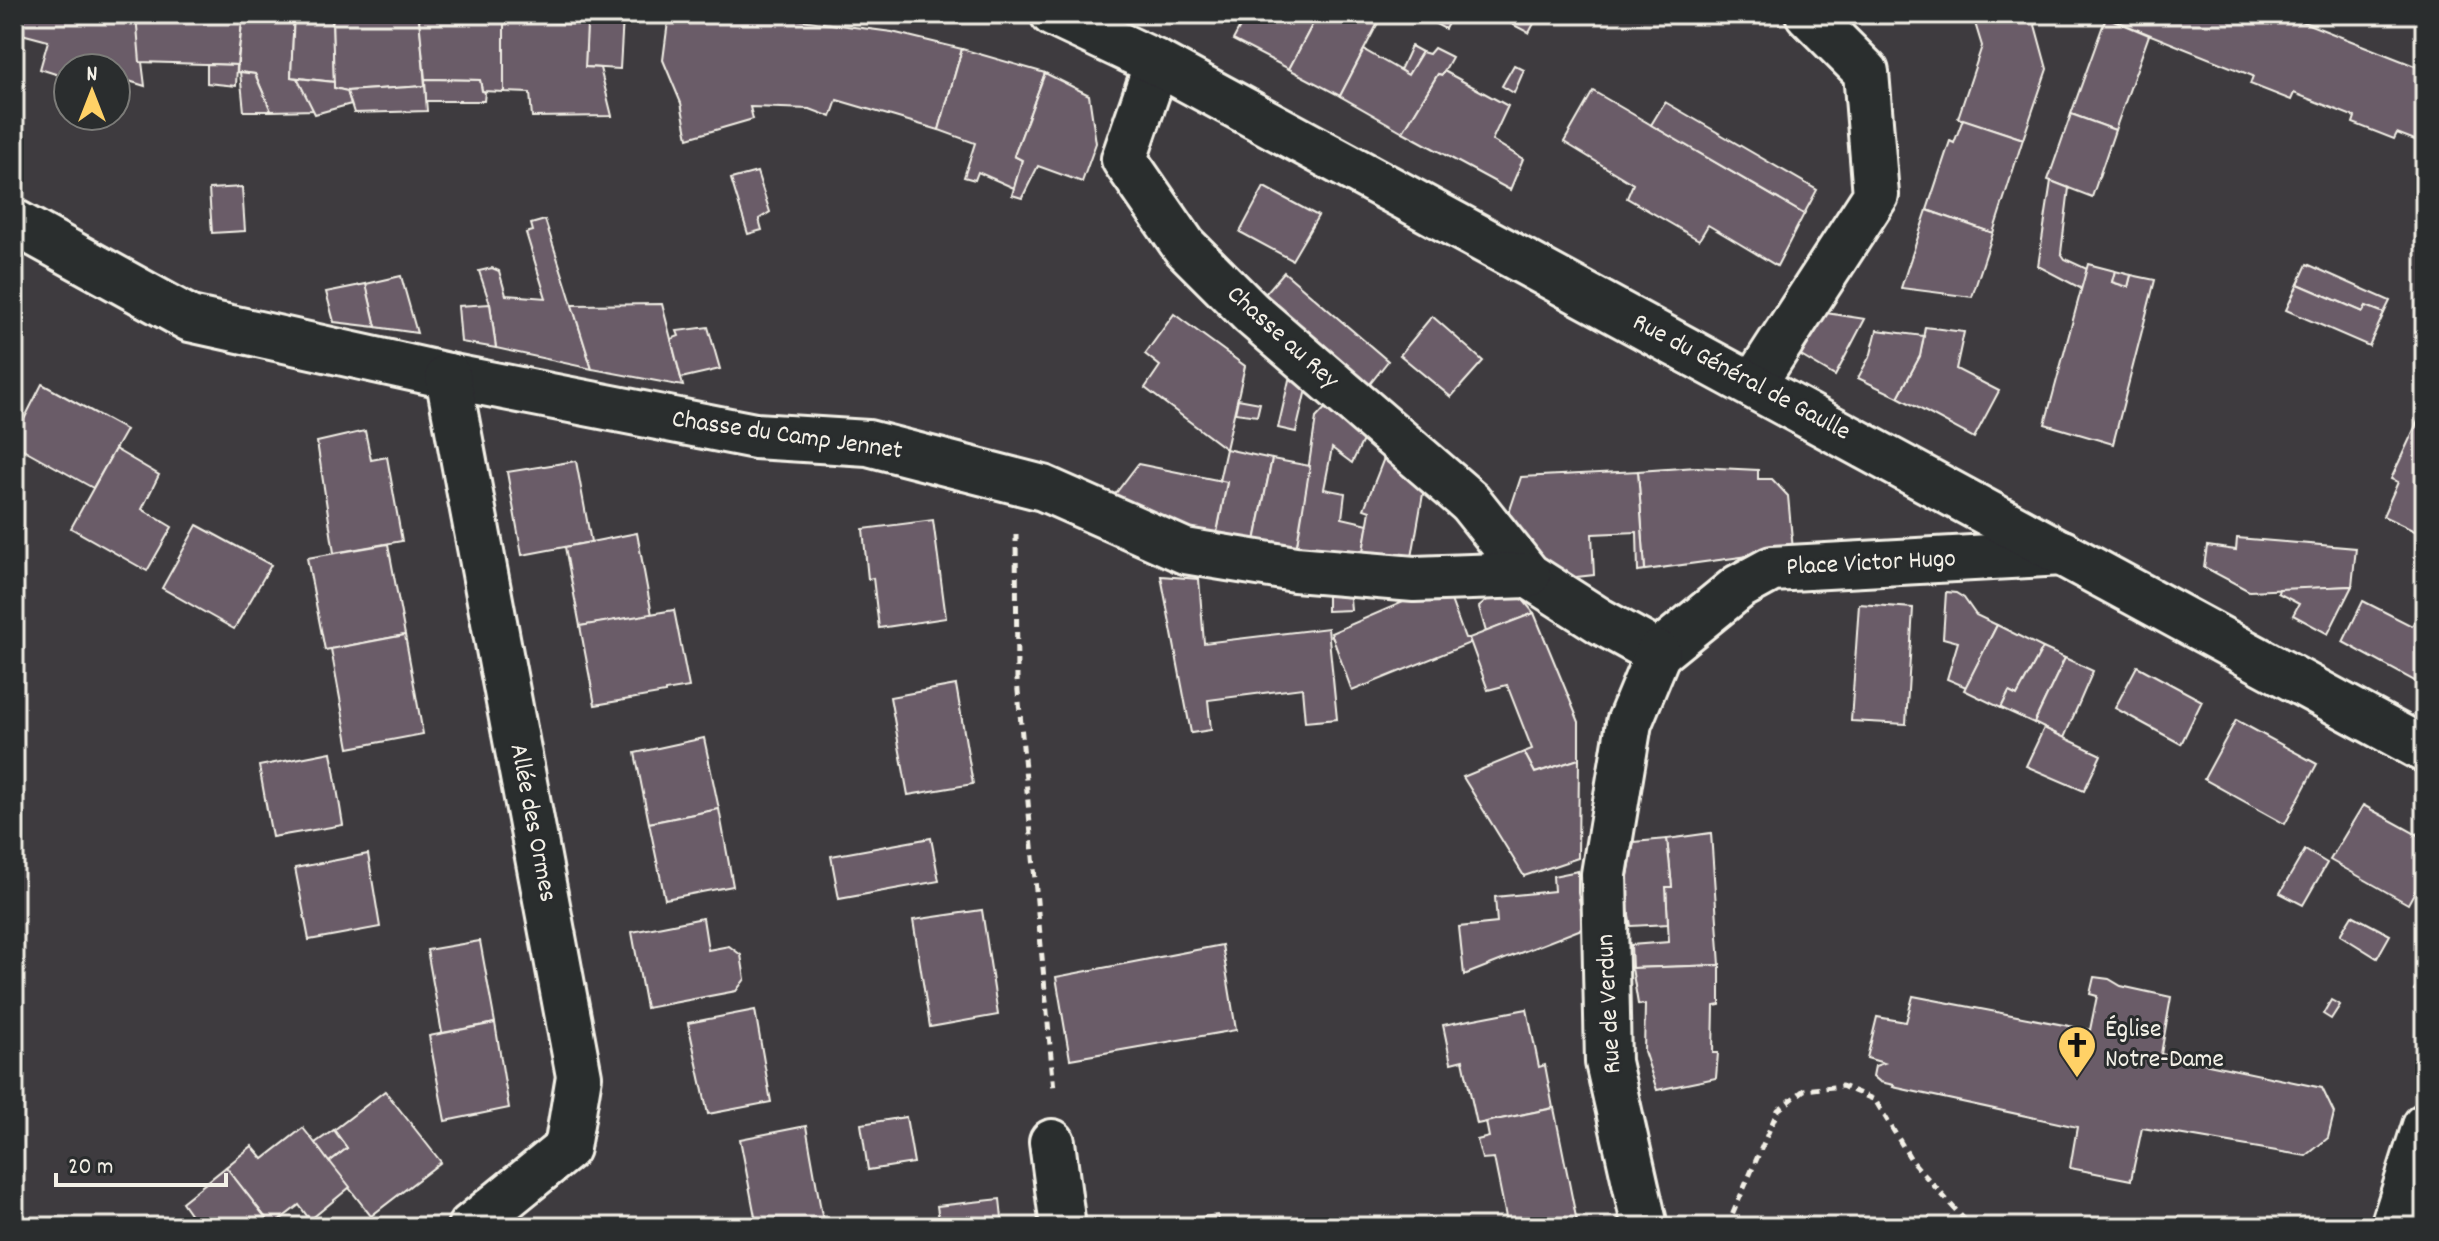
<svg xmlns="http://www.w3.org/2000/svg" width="2439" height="1241" viewBox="0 0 2439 1241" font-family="Dekko,sans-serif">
<rect width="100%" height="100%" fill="#3e3b3f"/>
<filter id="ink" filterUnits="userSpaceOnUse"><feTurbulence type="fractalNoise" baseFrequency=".0125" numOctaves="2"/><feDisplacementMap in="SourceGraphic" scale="16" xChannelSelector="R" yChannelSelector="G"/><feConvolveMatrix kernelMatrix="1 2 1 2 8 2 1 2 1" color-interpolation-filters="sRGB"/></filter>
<g filter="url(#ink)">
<!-- building -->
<g fill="#6b5c68" stroke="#f4f1e8" stroke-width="2">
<path d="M 23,14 L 136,14 L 145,86 L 116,77 L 116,68 L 68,68 L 68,78 L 40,69 L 48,41 L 18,33 Z"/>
<path d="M 136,14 L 243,14 L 237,65 L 140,62 Z"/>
<path d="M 243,14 L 294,14 L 291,77 L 297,78 L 315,110 L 271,111 L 255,74 L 237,72 Z"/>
<path d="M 294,14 L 332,14 L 334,82 L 291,77 Z"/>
<path d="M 332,14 L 419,14 L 425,86 L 347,91 L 334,88 Z"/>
<path d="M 587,14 L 623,17 L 620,69 L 585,67 Z"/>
<path d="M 669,14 L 770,16 L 892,32 L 962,49 L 939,130 L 837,100 L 831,117 L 810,109 L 750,107 L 753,119 L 688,138 L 681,103 L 663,60 Z"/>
<path d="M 1247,14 L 1318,14 L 1289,69 L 1233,40 Z"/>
<path d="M 1318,14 L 1374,14 L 1381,17 L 1340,96 L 1289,69 Z"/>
<path d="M 1417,14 L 1453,14 L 1445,29 Z"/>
<path d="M 1515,14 L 1539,14 L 1529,33 L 1510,23 Z"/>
<path d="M 1973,14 L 2008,14 L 1975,23 Z"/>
<path d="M 2008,14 L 2032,14 L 2047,69 L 2023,139 L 1958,118 L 1982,46 L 1975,23 Z"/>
<path d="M 2108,14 L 2283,14 L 2425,70 L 2425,144 L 2397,133 L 2394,139 L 2353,123 L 2355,117 L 2294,93 L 2291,100 L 2250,84 L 2253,76 L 2106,17 Z"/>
<path d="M 2106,17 L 2149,35 L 2115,130 L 2071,114 Z"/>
<path d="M 419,19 L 504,19 L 504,92 L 482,91 L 480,80 L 425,79 Z"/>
<path d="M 504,19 L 587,25 L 585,67 L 600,68 L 612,116 L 532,117 L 530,93 L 504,92 Z"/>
<path d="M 1411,46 L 1422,52 L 1408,75 L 1400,70 Z"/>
<path d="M 1434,48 L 1452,57 L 1442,75 L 1438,74 L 1403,132 L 1340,96 L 1364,50 L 1408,75 L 1422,52 L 1429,54 Z"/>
<path d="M 962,49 L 1045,73 L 1014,156 L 1022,160 L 1014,188 L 978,172 L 975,180 L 964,177 L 975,143 L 939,130 Z"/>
<path d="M 207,64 L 237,65 L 236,86 L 207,83 Z"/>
<path d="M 1514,65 L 1524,70 L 1514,93 L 1502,86 Z"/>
<path d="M 1444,71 L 1508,106 L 1492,140 L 1523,159 L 1510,190 L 1403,132 L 1438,74 L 1442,75 Z"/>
<path d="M 240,72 L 255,74 L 271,111 L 244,111 Z"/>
<path d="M 1045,73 L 1089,95 L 1096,143 L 1082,182 L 1038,166 L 1022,198 L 1012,195 L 1022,160 L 1014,156 Z"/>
<path d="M 297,78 L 334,82 L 334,88 L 347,91 L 351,104 L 315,114 Z"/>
<path d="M 425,79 L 480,80 L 482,91 L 485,92 L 484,101 L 426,101 Z"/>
<path d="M 425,86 L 427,111 L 354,113 L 347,91 Z"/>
<path d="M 1593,91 L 1804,214 L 1777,266 L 1708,225 L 1699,240 L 1627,198 L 1633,184 L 1564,142 Z"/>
<path d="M 1665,102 L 1817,190 L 1804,214 L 1651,125 Z"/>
<path d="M 2071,114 L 2115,130 L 2092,197 L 2048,180 Z"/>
<path d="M 1963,119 L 2023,139 L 1993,233 L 1927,210 L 1950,141 L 1954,143 Z"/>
<path d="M 757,172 L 770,212 L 759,219 L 762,230 L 748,234 L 731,179 Z"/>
<path d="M 2051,181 L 2069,188 L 2061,253 L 2065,259 L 2087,269 L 2082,289 L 2038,266 Z"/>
<path d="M 242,187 L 245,231 L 212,233 L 209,189 Z"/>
<path d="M 1264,187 L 1318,216 L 1292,260 L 1240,232 Z"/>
<path d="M 1927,210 L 1993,233 L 1972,297 L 1901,288 Z"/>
<path d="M 545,220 L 566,285 L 592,369 L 496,348 L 490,304 L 479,271 L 492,268 L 499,271 L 506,295 L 546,298 L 526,233 L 533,231 L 531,224 Z"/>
<path d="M 2088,264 L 2115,271 L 2112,282 L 2128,287 L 2131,275 L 2155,280 L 2113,444 L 2045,424 Z"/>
<path d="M 2307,264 L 2390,301 L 2384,313 L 2366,306 L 2363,312 L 2298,284 Z"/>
<path d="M 2115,271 L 2131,275 L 2128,287 L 2112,282 Z"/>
<path d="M 1284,272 L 1388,361 L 1362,394 L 1259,301 Z"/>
<path d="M 401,276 L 417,333 L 376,327 L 366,284 Z"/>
<path d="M 366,284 L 376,327 L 334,322 L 326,292 Z"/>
<path d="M 2298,284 L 2363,312 L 2366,306 L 2384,313 L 2369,346 L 2286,310 Z"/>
<path d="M 490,304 L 496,348 L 461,342 L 458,306 Z"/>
<path d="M 662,304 L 683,386 L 592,369 L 572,305 Z"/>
<path d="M 1826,313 L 1865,319 L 1835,376 L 1801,356 Z"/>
<path d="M 1174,314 L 1245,366 L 1226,449 L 1145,388 L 1160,366 L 1145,354 Z"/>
<path d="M 1432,316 L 1483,361 L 1451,397 L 1400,355 Z"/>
<path d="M 708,327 L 720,369 L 681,378 L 671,339 L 679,336 L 677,331 Z"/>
<path d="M 1925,327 L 1964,332 L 1956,369 L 1999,391 L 1974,438 L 1898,397 L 1920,356 Z"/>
<path d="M 1877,330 L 1924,336 L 1920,356 L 1898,397 L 1858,378 L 1871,354 Z"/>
<path d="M 1291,371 L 1307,385 L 1296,432 L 1278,428 Z"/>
<path d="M 42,384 L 126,430 L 93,488 L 14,444 L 14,439 Z"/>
<path d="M 1238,399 L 1260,403 L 1257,416 L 1235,413 Z"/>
<path d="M 1328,405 L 1365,436 L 1352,463 L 1332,448 L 1324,489 L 1345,493 L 1342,518 L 1368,524 L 1361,563 L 1295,556 L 1316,418 Z"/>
<path d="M 2425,406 L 2425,536 L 2383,516 L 2398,482 L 2391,479 Z"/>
<path d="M 365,431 L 371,460 L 387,457 L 402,541 L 334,553 L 317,442 Z"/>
<path d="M 115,449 L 159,475 L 142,509 L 172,527 L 147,571 L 71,528 Z"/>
<path d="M 1226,449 L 1272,459 L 1254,546 L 1216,537 L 1227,482 L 1219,481 Z"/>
<path d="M 1386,453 L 1424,488 L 1411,563 L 1361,563 L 1370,511 L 1364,509 Z"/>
<path d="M 1272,459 L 1310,466 L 1295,556 L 1254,546 Z"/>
<path d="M 576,461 L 591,542 L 522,555 L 507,472 Z"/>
<path d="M 1138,464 L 1227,482 L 1216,537 L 1151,521 L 1113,497 Z"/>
<path d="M 1697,467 L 1758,470 L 1758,479 L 1772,479 L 1788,496 L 1793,550 L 1645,570 L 1638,471 Z"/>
<path d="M 1638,471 L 1645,570 L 1638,571 L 1637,532 L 1592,534 L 1594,575 L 1558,579 L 1499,521 L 1510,510 L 1521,477 Z"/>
<path d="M 933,520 L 946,618 L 879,628 L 873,578 L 868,579 L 863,529 Z"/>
<path d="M 197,525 L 271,565 L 234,629 L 162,588 Z"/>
<path d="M 637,533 L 652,615 L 580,626 L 565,547 Z"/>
<path d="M 2237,538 L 2356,548 L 2352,586 L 2249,591 L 2204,567 L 2207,546 L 2236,550 Z"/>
<path d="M 388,544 L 405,635 L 325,650 L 307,558 Z"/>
<path d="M 1161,576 L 1199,579 L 1204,643 L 1328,628 L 1337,719 L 1305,722 L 1302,688 L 1208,700 L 1211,730 L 1191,733 Z"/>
<path d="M 1445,584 L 1465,638 L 1469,638 L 1470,643 L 1352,691 L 1331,633 Z"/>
<path d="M 1349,586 L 1351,610 L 1327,611 L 1327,587 Z"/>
<path d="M 2352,586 L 2328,634 L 2293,615 L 2299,604 L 2278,593 L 2279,589 Z"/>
<path d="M 1500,589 L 1519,595 L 1534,613 L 1486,632 L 1479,607 Z"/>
<path d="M 1946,592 L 1956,593 L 1964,598 L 1976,615 L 1997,625 L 1966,687 L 1947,679 L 1958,642 L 1943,638 Z"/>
<path d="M 2363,601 L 2412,626 L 2425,601 L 2425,674 L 2420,684 L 2343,642 Z"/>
<path d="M 1859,604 L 1913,608 L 1906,724 L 1851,721 Z"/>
<path d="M 674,610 L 689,687 L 665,691 L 665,693 L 595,705 L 580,626 Z"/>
<path d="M 1534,613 L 1579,722 L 1579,759 L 1535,773 L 1524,752 L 1532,749 L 1507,685 L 1488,690 L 1469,638 Z"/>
<path d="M 1997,625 L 2043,648 L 2017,696 L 2009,692 L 2001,708 L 1964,690 Z"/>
<path d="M 405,635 L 423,734 L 349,748 L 331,649 Z"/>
<path d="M 2043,648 L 2065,658 L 2034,723 L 2001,708 L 2009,692 L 2017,696 Z"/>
<path d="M 2065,658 L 2093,671 L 2064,738 L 2034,723 Z"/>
<path d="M 2137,666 L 2202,701 L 2181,744 L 2115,708 Z"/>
<path d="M 956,685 L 973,784 L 908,795 L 890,697 Z"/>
<path d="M 2236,720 L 2317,764 L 2285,824 L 2204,779 Z"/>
<path d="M 2044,728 L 2101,755 L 2084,791 L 2026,766 Z"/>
<path d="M 704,738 L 719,809 L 649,823 L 635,753 Z"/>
<path d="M 331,752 L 343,825 L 272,837 L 259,766 Z"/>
<path d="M 1524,752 L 1535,773 L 1579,759 L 1578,858 L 1524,876 L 1463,777 Z"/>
<path d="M 2363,805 L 2425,839 L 2425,873 L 2408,904 L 2330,860 Z"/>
<path d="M 719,809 L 733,886 L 665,899 L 649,823 Z"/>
<path d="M 1711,833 L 1720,965 L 1632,968 L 1631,945 L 1669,942 L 1666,887 L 1672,887 L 1667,839 Z"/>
<path d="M 931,838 L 939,881 L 839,899 L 831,856 Z"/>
<path d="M 1667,839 L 1672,887 L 1666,887 L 1668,924 L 1631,926 L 1625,893 L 1634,842 Z"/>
<path d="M 2305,850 L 2327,863 L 2303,905 L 2280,893 Z"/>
<path d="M 368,854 L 380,927 L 309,940 L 295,868 Z"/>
<path d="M 1578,871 L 1578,893 L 1584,928 L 1464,975 L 1459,927 L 1497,923 L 1495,897 L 1554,891 L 1553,876 Z"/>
<path d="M 982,910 L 998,1015 L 930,1027 L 913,920 Z"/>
<path d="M 2352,915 L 2390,935 L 2377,958 L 2340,935 Z"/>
<path d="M 703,918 L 708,950 L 729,946 L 741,955 L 745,979 L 736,991 L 646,1008 L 632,932 Z"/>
<path d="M 480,941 L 495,1023 L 442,1033 L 427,950 Z"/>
<path d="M 1222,945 L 1236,1030 L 1070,1059 L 1056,977 Z"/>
<path d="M 1720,965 L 1720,1005 L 1714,1006 L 1713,1053 L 1718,1053 L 1716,1078 L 1657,1090 L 1644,1051 L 1645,1005 L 1638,1004 L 1632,968 Z"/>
<path d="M 2425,972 L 2425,996 L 2414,990 Z"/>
<path d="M 2094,977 L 2109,979 L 2121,986 L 2171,997 L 2161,1054 L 2322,1088 L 2334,1113 L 2328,1138 L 2306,1156 L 2142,1128 L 2131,1180 L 2070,1168 L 2077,1127 L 1893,1087 L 1894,1085 L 1880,1082 L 1873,1076 L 1875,1066 L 1884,1063 L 1867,1058 L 1877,1017 L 1906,1022 L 1913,996 L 2090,1030 L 2097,996 L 2090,994 Z"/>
<path d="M 2331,1000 L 2340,1005 L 2331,1019 L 2323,1014 Z"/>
<path d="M 1527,1009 L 1539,1067 L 1545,1065 L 1553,1108 L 1477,1124 L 1463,1060 L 1451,1063 L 1443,1025 Z"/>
<path d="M 755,1010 L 771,1102 L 708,1114 L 688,1023 Z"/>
<path d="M 495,1023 L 509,1108 L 445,1121 L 429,1036 Z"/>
<path d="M 385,1091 L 441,1162 L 371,1216 L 329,1162 L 347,1148 L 334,1130 Z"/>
<path d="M 1554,1108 L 1578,1227 L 1508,1227 L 1494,1158 L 1482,1159 L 1477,1140 L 1489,1137 L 1486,1122 Z"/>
<path d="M 906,1117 L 914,1163 L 868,1170 L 861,1124 Z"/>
<path d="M 806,1126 L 824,1227 L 757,1227 L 740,1139 Z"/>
<path d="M 303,1128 L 350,1187 L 310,1220 L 299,1205 L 272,1226 L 226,1167 L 252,1146 L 263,1159 Z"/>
<path d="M 334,1130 L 347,1148 L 329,1162 L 315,1143 Z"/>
<path d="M 226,1167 L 272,1226 L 176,1227 L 191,1215 L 182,1202 Z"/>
<path d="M 1000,1199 L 1003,1227 L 940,1227 L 937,1206 Z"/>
<path d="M 14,1211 L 32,1222 L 30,1227 L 14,1227 Z"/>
<path d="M 1218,1215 L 1219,1227 L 1137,1227 L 1137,1224 Z"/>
</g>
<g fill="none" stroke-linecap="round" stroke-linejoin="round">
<!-- minor casing -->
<g stroke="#f4f1e8" stroke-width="50">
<g id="minor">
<path d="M 1157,63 L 1124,159 L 1184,246 L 1251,313 L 1470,502 L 1528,575 L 1600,621 L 1658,653 L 1739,587 L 1772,569 L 2063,553"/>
<path d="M 14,222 L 190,319 L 448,376 L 755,436 L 868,443 L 1043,488 L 1185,551 L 1295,569 L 1414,579 L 1528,575"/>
<path d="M 448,376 L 579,1076 L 567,1148 L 470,1227"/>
<path d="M 1753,385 L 1876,195 L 1866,72 L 1808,14"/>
<path d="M 1052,1142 L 1063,1227"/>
<path d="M 1645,1227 L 1608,1062 L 1604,874 L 1629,723 L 1658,653"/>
<path d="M 2393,1227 L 2425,1126"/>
</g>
</g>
<!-- major casing -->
<g stroke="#f4f1e8" stroke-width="50">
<path id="major" d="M 1053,14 L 1157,63 L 2425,750"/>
</g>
<!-- path -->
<g stroke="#f4f1e8" stroke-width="5" stroke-dasharray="8 6" stroke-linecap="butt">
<path d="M 1016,534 L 1017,680 L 1054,1090"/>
<path d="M 1727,1227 L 1778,1110 L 1804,1090 L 1842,1086 L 1875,1100 L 1912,1161 L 1971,1227"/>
</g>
<!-- minor -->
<use href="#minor" stroke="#2a2d2e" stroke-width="44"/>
<!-- major -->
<use href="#major" stroke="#2a2d2e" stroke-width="44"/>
</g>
</g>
<!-- icons -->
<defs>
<g id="church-pin" transform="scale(2)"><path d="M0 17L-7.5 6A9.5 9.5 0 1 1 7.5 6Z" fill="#ffd166" stroke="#2a2d2e"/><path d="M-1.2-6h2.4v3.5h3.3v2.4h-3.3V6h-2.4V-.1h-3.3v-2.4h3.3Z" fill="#111"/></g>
</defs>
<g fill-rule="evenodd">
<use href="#church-pin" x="2077" y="1045"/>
</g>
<g text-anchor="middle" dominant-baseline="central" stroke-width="6" stroke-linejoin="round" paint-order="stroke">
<!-- street labels -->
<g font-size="26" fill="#f4f1e8" stroke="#2a2d2e">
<text transform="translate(1282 338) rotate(42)">Chasse au Rey</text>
<text transform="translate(1741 378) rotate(28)">Rue du Général de Gaulle</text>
<text transform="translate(787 436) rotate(8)">Chasse du Camp Jennet</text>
<text transform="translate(1871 564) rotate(-3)">Place Victor Hugo</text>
<text transform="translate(532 823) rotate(79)">Allée des Ormes</text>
<text transform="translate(1610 1004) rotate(-93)">Rue de Verdun</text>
</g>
<!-- poi labels -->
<g font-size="26" fill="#f4f1e8" stroke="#2a2d2e" text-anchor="start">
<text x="2105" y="1030">Église<tspan x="2105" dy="30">Notre-Dame</tspan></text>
</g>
</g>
<!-- margin -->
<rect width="2439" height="1241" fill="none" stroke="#2a2d2e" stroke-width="48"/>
<rect x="24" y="24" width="2391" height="1193" fill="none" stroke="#f4f1e8" stroke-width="3" filter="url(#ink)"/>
<!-- north arrow -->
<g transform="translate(92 92)"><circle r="38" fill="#2a2d2e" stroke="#7b7b78" stroke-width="2"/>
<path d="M0-6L14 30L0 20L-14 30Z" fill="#ffd166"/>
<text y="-12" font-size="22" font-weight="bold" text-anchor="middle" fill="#f4f1e8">N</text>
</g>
<!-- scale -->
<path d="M56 1173v12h170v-12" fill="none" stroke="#f4f1e8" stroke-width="4"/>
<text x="68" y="1173" font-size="24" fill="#f4f1e8" stroke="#2a2d2e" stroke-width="6" paint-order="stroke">20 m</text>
</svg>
